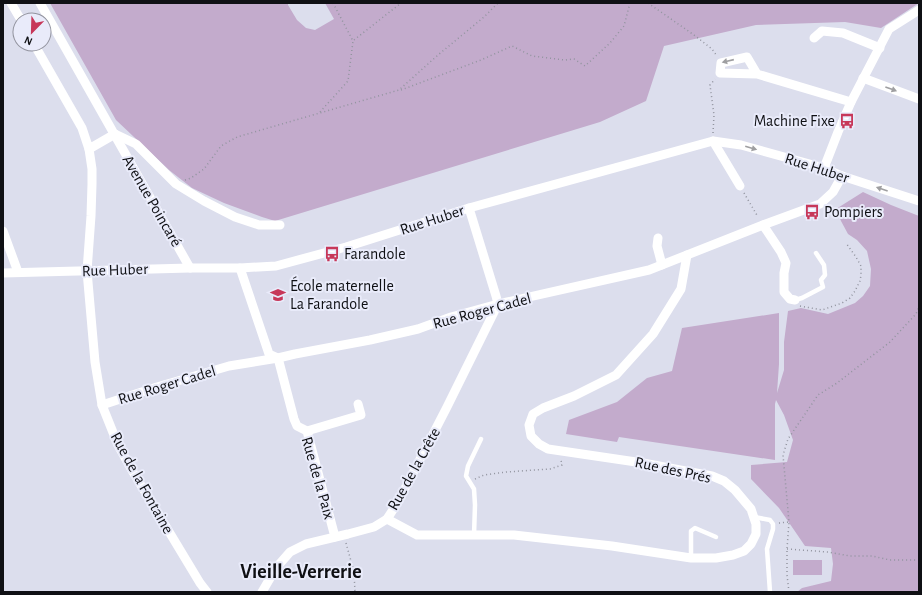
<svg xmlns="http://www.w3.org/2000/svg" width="922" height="595" viewBox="0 0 922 595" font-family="'Alegreya Sans',sans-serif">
<rect width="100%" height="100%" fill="#dcdeed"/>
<!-- green -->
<g fill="#c3abcc">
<path d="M 50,3 L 288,3 L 288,5 L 297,20 L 306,28 L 315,30 L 334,19 L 325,3 L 919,3 L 881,28 L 845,22 L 756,25 L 664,46 L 646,101 L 600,122 L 275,221 L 262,217 L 224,203 L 192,188 L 169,170 L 116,120 Z"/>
<path d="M 863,192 L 891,205 L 919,216 L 919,592 L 797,592 L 802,588 L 831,581 L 833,564 L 831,548 L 805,546 L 779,508 L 751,479 L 751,465 L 787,462 L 793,440 L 784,415 L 776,400 L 775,404 L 775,460 L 619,437 L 617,442 L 566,434 L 569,420 L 617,402 L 647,378 L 672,371 L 682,328 L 779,313 L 779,364 L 777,393 L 784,370 L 784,342 L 788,311 L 801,308 L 828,314 L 855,303 L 863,296 L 870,286 L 871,269 L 867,251 L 857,240 L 848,234 L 841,221 L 836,209 Z"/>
<rect x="793" y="560" width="29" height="15"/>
</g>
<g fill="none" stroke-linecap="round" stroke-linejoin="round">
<!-- path -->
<g stroke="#92949f" stroke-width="1.5" stroke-dasharray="1 3" stroke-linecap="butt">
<path d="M 648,3 L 694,35 L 712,49 L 717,56"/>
<path d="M 354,40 L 401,3"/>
<path d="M 401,90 L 481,60 L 512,46 L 532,56 L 565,60 L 574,59 L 585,66 L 610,43 L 624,26 L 630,3"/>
<path d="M 320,112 L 348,81 L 353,41 L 333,3"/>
<path d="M 713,133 L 714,115 L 710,85 L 715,79"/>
<path d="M 185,180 L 191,178 L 204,169 L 221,146 L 237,137 L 399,90 L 438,55 L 484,17 L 498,3"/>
<path d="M 744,193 L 758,217"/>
<path d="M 800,306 L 822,310 L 842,303 L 850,298 L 855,291 L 860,281 L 861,275 L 861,266 L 856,257 L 846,243"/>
<path d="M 475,479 L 484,475 L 506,472 L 550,469 L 562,465 L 561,460"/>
<path d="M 779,523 L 789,522"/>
<path d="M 346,543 L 354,572 L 355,592"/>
<path d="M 787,549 L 828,552 L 850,556 L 872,556 L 890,560 L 919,560"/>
<path d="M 789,592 L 787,575 L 787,549 L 789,522 L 783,455 L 788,439 L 818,395 L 837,383 L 890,342 L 916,314 L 919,307"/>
</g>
<!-- lane -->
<g stroke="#fff" stroke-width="4.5">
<path d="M 795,300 L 802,298 L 823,287 L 821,280 L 825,275 L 824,265 L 816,253"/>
<path d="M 754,517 L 770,520 L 773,524 L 773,529 L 767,549 L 770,592"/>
<path d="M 474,535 L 475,505 L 474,489 L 466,476 L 468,466 L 481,439"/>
<path d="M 691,558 L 691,531 L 695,528 L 716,537"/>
</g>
<!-- street -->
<g stroke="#fff" stroke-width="9">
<path d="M 11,3 L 21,20"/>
<path d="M 40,3 L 190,268"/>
<path d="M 814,38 L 822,31 L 843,33 L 880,48"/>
<path d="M 34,44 L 82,128 L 89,149 L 115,134"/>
<path d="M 757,74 L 747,57 L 721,63 L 720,73 L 757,74 L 851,102"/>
<path d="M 863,78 L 919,99"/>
<path d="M 115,134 L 136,144 L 176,184 L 204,201 L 235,217 L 259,225 L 280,225"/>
<path d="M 713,141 L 740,186"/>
<path d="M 89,149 L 92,169 L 92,184 L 91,216 L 87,271 L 95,362 L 102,405 L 118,445 L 133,472 L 200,583 L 207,592"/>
<path d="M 824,168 L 838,132 L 851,102 L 889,29 L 919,10"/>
<path d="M 469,208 L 496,296 L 498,304"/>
<path d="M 763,225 L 781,252 L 786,263 L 784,273 L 784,292 L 790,299 L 795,300"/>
<path d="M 3,231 L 18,272"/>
<path d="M 658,238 L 657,246 L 662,265"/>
<path d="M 240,268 L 269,354 L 278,358 L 294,419 L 297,426 L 307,431 L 335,537"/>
<path d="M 3,273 L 190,268 L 240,268 L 276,266 L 346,247 L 469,208 L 713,141 L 741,145 L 824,168 L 842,176 L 919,201"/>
<path d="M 102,405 L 157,387 L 229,366 L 278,358 L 295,354 L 370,340 L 418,329 L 451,317 L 498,304 L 649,270 L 763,225 L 820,204 L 833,192 L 842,176"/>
<path d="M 307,431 L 361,415 L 358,404"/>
<path d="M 387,519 L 417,535 L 514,535 L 612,546 L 691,558 L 716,558 L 733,555 L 744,551 L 751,544 L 756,534 L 756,524 L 751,509 L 735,490 L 724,481 L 712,476 L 643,463 L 548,449 L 539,444 L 531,436 L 529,425 L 533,414 L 543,408 L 574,396 L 616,375 L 653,334 L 681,289 L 687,255"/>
<path d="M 262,592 L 276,568 L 290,552 L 306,544 L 348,534 L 374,527 L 387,519 L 398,502 L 447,407 L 498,304"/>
</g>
</g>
<!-- one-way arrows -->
<defs><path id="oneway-solid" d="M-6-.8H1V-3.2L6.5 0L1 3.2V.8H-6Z"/></defs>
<g fill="#9f9fa1">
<use href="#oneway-solid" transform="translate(728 61) rotate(167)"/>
<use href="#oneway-solid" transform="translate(891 89) rotate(20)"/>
<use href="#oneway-solid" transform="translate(751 148) rotate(16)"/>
<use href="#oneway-solid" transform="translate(882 189) rotate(-161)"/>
</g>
<!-- icons -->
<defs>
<g id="bus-bare" transform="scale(1.2)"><path d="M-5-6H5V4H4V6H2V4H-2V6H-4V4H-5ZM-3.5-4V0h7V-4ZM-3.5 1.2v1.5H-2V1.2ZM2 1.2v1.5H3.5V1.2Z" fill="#c73759" stroke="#e9ebfa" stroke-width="2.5" paint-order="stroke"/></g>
<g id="school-bare" transform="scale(1.2)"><path d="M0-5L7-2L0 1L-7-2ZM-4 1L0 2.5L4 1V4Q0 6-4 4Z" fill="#c73759" stroke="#e9ebfa" stroke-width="2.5" paint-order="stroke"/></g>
</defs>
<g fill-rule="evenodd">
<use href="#bus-bare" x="847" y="121"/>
<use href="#bus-bare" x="812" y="212"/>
<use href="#bus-bare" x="332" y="254"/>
<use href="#school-bare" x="278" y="295"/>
</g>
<g text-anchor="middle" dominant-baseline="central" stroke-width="4" stroke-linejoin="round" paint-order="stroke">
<!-- poi labels -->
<g font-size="16" fill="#0f1014" stroke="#e9ebfa" text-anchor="start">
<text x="835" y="121" text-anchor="end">Machine Fixe</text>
<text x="824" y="212">Pompiers</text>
<text x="344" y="254">Farandole</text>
<text x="290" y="286">École maternelle<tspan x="290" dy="18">La Farandole</tspan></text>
</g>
<!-- street labels -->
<g font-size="16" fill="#0f1014" stroke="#e9ebfa">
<text transform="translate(817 168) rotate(18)">Rue Huber</text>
<text transform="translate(152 201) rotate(60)">Avenue Poincaré</text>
<text transform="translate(432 220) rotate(-18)">Rue Huber</text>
<text transform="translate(115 270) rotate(-2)">Rue Huber</text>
<text transform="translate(482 311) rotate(-15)">Rue Roger Cadel</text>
<text transform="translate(167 385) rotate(-17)">Rue Roger Cadel</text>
<text transform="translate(414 469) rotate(-61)">Rue de la Crête</text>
<text transform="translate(673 470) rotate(12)">Rue des Prés</text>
<text transform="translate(318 478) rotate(74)">Rue de la Paix</text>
<text transform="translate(142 483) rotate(61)">Rue de la Fontaine</text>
</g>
<!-- district labels -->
<g font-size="20" font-weight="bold" fill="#0f1014" stroke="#e9ebfa">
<text x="301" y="572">Vieille-Verrerie</text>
</g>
</g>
<!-- border -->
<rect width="922" height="595" fill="none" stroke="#0f1014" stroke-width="8"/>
<!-- north arrow -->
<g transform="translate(32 32) rotate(203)"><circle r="19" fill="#e9ebfa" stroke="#92939e"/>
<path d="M0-3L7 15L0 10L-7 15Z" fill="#c73759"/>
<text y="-6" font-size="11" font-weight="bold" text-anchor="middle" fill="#0f1014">N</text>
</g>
</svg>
